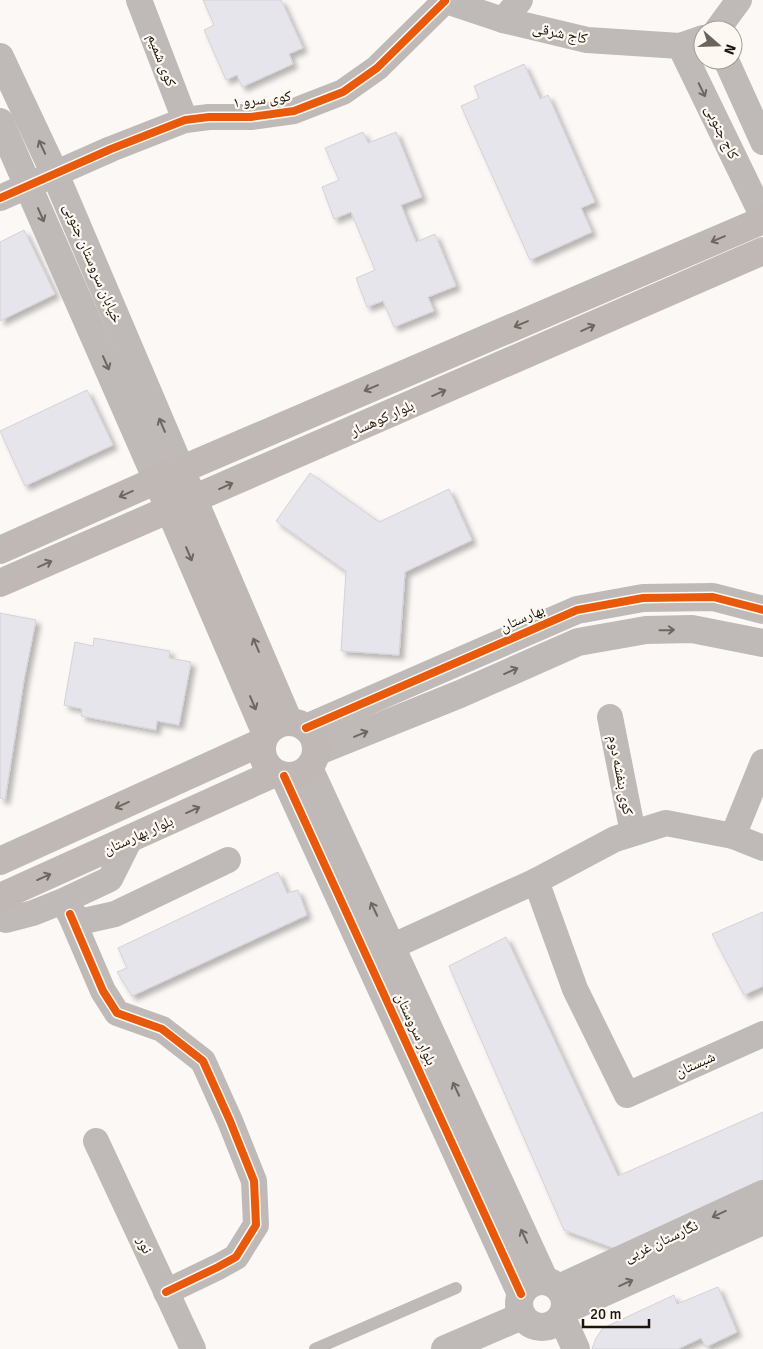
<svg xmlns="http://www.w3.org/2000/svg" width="763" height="1349" viewBox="0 0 763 1349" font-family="Signika,'Noto Naskh Arabic',sans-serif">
<defs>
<filter id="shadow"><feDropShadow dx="4.5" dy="4.5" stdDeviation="2.5" flood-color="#0004"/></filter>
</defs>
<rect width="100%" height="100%" fill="#fbf8f5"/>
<!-- building -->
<g fill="#e6e5eb" stroke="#d4d2d8" filter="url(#shadow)">
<path d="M 203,0 L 281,0 L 303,48 L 289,54 L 293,64 L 242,87 L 237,75 L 226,80 L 204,30 L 214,25 Z"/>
<path d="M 524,64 L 540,99 L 548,95 L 595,202 L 581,208 L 592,232 L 530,260 L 461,106 L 479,98 L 474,86 Z"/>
<path d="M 363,132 L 368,143 L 396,132 L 422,197 L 401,205 L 416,242 L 435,234 L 456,286 L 428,297 L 434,311 L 394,327 L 383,301 L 367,307 L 356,278 L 375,270 L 351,212 L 334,219 L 322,187 L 339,180 L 325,148 Z"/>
<path d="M 24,230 L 55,294 L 0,321 L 0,242 Z"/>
<path d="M 87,390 L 113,445 L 25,486 L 0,431 Z"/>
<path d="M 310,473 L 379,522 L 449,489 L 472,540 L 405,572 L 399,655 L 341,651 L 346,571 L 276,521 Z"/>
<path d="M 0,613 L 36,620 L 24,680 L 5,800 L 0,798 Z"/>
<path d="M 94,638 L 170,651 L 169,658 L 191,662 L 179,725 L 157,721 L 156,730 L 81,716 L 82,709 L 64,705 L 75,642 L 93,646 Z"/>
<path d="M 278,872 L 287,893 L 298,890 L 307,915 L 132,996 L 117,972 L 127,968 L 118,948 Z"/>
<path d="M 763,912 L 763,986 L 744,995 L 712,934 Z"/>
<path d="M 506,937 L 618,1176 L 763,1112 L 763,1183 L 616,1249 L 564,1230 L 449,966 Z"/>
<path d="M 718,1287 L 737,1332 L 706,1347 L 701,1338 L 678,1349 L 592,1349 L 596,1338 L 603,1328 L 674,1295 L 677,1304 Z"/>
</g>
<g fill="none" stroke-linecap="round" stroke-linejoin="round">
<!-- service -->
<path stroke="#bfb9b7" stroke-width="12" d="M 315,1349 L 456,1288"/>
<!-- minor -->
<g stroke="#bfb9b7" stroke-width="26">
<path d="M 139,0 L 185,120"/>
<path d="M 443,0 L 503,20 L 587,40 L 680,46 L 703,38"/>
<path d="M 503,20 L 520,0"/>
<path d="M 717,30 L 739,0"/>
<path d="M 680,46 L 763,217"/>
<path d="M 726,60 L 763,142"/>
<path d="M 0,198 L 111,149 L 185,120 L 209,117 L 251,117 L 294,111 L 343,92 L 377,68 L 445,1"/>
<path d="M 610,717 L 633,833"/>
<path d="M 733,836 L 763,762"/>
<path d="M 536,881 L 575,989 L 627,1095 L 763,1034"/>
<path d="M 64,904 L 70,914 L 84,921 L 115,914 L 228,860"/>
<path d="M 70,914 L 103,991 L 117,1013 L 162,1029 L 203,1061 L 230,1121 L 254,1181 L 256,1225 L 236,1257 L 218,1267 L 166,1292"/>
<path d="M 0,918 L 6,920 L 33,913 L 63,901 L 110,879 L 130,839"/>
<path d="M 391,947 L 536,881 L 615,839 L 666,823 L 733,836 L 763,848"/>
<path d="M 96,1141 L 193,1349"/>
</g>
<!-- tertiary -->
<g stroke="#bfb9b7" stroke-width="28">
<path d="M 0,57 L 55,174 L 181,470"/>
<path d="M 0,122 L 157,480"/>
<path d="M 306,728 L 577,610 L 643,598 L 713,597 L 763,610"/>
<path d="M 316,752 L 460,694 L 578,642 L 646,630 L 692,629 L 763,643"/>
<path d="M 309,768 L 545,1281"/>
<path d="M 284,776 L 521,1294"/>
<circle cx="542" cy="1304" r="23"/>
<path d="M 559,1288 L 763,1194"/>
<path d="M 565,1310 L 763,1221"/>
<path d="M 562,1318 L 576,1349"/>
<path d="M 445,1349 L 522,1316"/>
</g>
<!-- secondary -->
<g stroke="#bfb8b5" stroke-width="28">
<path d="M 187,484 L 289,722"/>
<path d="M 162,492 L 266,734"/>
<path d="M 0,550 L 157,480 L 763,220"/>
<path d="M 0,583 L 763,251"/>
<circle cx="289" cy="749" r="27"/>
<path d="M 0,861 L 262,742"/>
<path d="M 0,897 L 275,773"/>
</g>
<!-- cycleway casing -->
<g stroke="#fef8f2" stroke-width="11">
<g id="cycleway">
<path d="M 0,198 L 111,149 L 185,120 L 209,117 L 251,117 L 294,111 L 343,92 L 377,68 L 445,1"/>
<path d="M 306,728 L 577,610 L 643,598 L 713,597 L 763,610"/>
<path d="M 284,776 L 521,1294"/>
<path d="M 70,914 L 103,991 L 117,1013 L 162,1029 L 203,1061 L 230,1121 L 254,1181 L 256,1225 L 236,1257 L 218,1267 L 166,1292"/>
</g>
</g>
<!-- cycleway -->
<use href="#cycleway" stroke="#e8590c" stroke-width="8"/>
</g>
<!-- one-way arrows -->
<defs><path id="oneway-shaft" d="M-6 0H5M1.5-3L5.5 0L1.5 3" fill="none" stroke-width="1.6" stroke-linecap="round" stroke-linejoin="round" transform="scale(1.25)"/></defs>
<g stroke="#6e6660">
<use href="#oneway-shaft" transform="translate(702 90) rotate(64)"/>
<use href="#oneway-shaft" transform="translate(42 147) rotate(-115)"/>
<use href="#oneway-shaft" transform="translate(41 215) rotate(66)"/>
<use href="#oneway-shaft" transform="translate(106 363) rotate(66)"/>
<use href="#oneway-shaft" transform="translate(162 425) rotate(-113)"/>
<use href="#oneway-shaft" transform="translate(667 630) rotate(-1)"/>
<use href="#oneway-shaft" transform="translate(511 671) rotate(-24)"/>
<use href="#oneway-shaft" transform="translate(361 734) rotate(-22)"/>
<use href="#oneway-shaft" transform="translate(374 909) rotate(-115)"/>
<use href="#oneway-shaft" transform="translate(456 1089) rotate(-115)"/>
<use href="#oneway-shaft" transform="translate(719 1214) rotate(155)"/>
<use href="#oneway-shaft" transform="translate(524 1236) rotate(-115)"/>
<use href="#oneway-shaft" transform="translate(626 1283) rotate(-24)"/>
</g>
<g stroke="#6e665f">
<use href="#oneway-shaft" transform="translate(718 239) rotate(157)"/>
<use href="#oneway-shaft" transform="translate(521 324) rotate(157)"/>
<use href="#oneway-shaft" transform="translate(588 328) rotate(-24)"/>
<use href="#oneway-shaft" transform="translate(371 388) rotate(157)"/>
<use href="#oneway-shaft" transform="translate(439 393) rotate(-24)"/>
<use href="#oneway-shaft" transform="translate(226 486) rotate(-24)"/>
<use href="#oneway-shaft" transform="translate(126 494) rotate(156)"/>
<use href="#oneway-shaft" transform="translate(189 554) rotate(67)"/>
<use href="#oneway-shaft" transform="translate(45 564) rotate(-24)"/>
<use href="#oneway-shaft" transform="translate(256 645) rotate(-113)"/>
<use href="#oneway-shaft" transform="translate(253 703) rotate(67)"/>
<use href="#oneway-shaft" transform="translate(122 805) rotate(156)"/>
<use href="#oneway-shaft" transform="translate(193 810) rotate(-24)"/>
<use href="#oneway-shaft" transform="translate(44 877) rotate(-24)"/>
</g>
<g text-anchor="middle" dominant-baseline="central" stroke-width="4.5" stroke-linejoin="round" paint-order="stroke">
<!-- street labels -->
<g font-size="15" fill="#1d1409" stroke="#fef8f2">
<text transform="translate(560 33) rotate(12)">کاج شرقی</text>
<text transform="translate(162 60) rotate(69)">کوی شمیم</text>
<text transform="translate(262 99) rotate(-7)">کوی سرو ۱</text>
<text transform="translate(722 132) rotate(64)">کاج جنوبی</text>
<text transform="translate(93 263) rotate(67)">خیابان سروستان جنوبی</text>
<text transform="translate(382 418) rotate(-24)">بلوار کوهسار</text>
<text transform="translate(522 618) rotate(-24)">بهارستان</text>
<text transform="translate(621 775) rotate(79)">کوی بنفشه دوم</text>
<text transform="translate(138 835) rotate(-24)">بلوار بهارستان</text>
<text transform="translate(416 1029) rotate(65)">بلوار سروستان</text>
<text transform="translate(695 1064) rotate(-24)">شبستان</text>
<text transform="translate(661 1241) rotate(-25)">نگارستان غربی</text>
<text transform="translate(145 1245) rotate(65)">نور</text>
</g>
</g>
<!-- north arrow -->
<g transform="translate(718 45) rotate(110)"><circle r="24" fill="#fef8f2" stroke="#a49d95"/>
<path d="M0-4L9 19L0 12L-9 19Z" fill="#6b645c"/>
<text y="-8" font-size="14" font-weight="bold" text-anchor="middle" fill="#1d1409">N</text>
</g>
<!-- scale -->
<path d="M583 1319v8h66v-8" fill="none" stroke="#1d1409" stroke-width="2.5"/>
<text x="590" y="1319" font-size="15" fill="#1d1409" stroke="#fef8f2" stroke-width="4" paint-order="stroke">20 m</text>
</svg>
